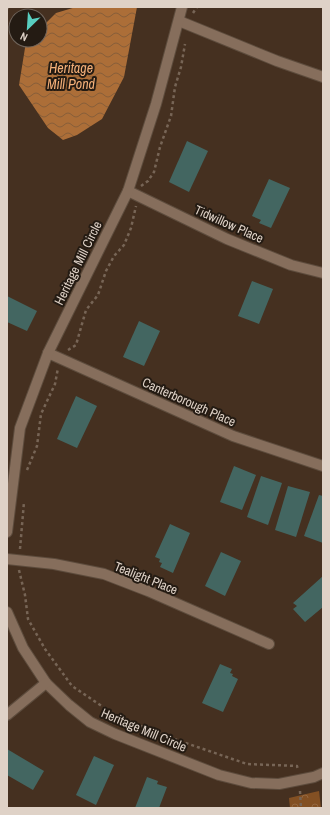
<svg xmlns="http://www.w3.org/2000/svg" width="330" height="815" viewBox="0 0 330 815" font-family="'Archivo Narrow',sans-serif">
<defs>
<pattern id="park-crowns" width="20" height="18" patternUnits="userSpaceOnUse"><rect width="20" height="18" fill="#835023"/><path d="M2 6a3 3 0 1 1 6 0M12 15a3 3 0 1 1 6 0" fill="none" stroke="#946841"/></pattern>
<pattern id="water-waves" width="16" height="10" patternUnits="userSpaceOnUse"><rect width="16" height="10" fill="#ac6e38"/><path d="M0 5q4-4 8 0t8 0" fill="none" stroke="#875e39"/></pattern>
</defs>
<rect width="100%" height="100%" fill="#453020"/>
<!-- park -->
<path fill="url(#park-crowns)" d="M 319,791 L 321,808 L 290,808 L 289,798 Z"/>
<!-- water -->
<path fill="url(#water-waves)" d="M 76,7 L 137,7 L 124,77 L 102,119 L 77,135 L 63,140 L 48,128 L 19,85 L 26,42 L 28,40 L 40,40 L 40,29 L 56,13 Z"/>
<!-- building -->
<g fill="#436661">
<path d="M 187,141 L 208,151 L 189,192 L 169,182 Z"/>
<path d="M 269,179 L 290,188 L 271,228 L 259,223 L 261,220 L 252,216 Z"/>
<path d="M 252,281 L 273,289 L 259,324 L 238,316 Z"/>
<path d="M 7,296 L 37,311 L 27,331 L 7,322 Z"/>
<path d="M 139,321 L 160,331 L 144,366 L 123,357 Z"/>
<path d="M 76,396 L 97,406 L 77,448 L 57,439 Z"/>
<path d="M 234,466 L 256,475 L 242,510 L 220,502 Z"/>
<path d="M 261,476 L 282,483 L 268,525 L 247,517 Z"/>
<path d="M 288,486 L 310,492 L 296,537 L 275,530 Z"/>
<path d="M 319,495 L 323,496 L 323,543 L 304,536 Z"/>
<path d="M 170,524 L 190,533 L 173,573 L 160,567 L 162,563 L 159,562 L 160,559 L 155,557 Z"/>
<path d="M 221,552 L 241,561 L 225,596 L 205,586 Z"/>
<path d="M 323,576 L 323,607 L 305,622 L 293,609 L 297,606 L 293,603 Z"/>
<path d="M 220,664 L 232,669 L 230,673 L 233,674 L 232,676 L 238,679 L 223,712 L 202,703 Z"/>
<path d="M 7,749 L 44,771 L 33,790 L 7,775 Z"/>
<path d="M 94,756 L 114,765 L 96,805 L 76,795 Z"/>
<path d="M 147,777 L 158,781 L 157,784 L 167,787 L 159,808 L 135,808 Z"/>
</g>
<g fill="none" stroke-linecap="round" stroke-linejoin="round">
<!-- minor casing -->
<g stroke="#5d4c3d" stroke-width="12">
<g id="minor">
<path d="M 179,21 L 277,61 L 323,77"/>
<path d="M 128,191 L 227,239 L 291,265 L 323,273"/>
<path d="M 48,353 L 233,436 L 323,466"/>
<path d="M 7,532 L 20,428 L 48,353 L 128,191 L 156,104 L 182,7"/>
<path d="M 7,559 L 54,564 L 104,574 L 148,591 L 269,644"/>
<path d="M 7,612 L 23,648 L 46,683 L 69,705 L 90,722 L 115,734 L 219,775 L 251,783 L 279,784 L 314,777 L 323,773"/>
<path d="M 7,715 L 46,683"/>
</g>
</g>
<!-- path -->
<g stroke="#776556" stroke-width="2.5" stroke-dasharray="3 3" stroke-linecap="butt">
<path d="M 7,9 L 8,7"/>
<path d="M 193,13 L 197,7"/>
<path d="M 141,186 L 148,181 L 154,172 L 160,147 L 171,116 L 175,87 L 181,67 L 185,44"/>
<path d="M 68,350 L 76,345 L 86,310 L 98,295 L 106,271 L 114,256 L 124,245 L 131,228 L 136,206"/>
<path d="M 27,470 L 37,446 L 41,414 L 55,384 L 58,368"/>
<path d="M 20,549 L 24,502"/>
<path d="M 19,570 L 25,595 L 28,619 L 45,649 L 72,686 L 118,717 L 177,740 L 247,764 L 297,766 L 298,770"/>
<path d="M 300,791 L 301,808"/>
</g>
<!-- minor -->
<use href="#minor" stroke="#866e5c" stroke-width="10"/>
</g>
<g text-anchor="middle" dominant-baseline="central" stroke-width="4" stroke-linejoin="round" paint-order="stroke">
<!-- street labels -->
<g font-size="13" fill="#dfd2c7" stroke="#241b13">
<text transform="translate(229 224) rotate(24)">Tidwillow Place</text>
<text transform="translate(78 263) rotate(-64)">Heritage Mill Circle</text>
<text transform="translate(189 402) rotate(24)">Canterborough Place</text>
<text transform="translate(146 578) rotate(22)">Tealight Place</text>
<text transform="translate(144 730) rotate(23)">Heritage Mill Circle</text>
</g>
<!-- water labels -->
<g font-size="14" font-style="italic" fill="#f5b079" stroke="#241b13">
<text x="71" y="68">Heritage<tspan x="71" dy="16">Mill Pond</tspan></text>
</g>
</g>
<!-- border -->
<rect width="330" height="815" fill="none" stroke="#dfd2c7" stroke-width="16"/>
<!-- north arrow -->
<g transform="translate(28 28) rotate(205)"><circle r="19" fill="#241b13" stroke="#6f645b"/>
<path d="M0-3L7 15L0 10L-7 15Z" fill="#58cec0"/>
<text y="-6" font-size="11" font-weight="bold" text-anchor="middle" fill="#dfd2c7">N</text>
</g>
</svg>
